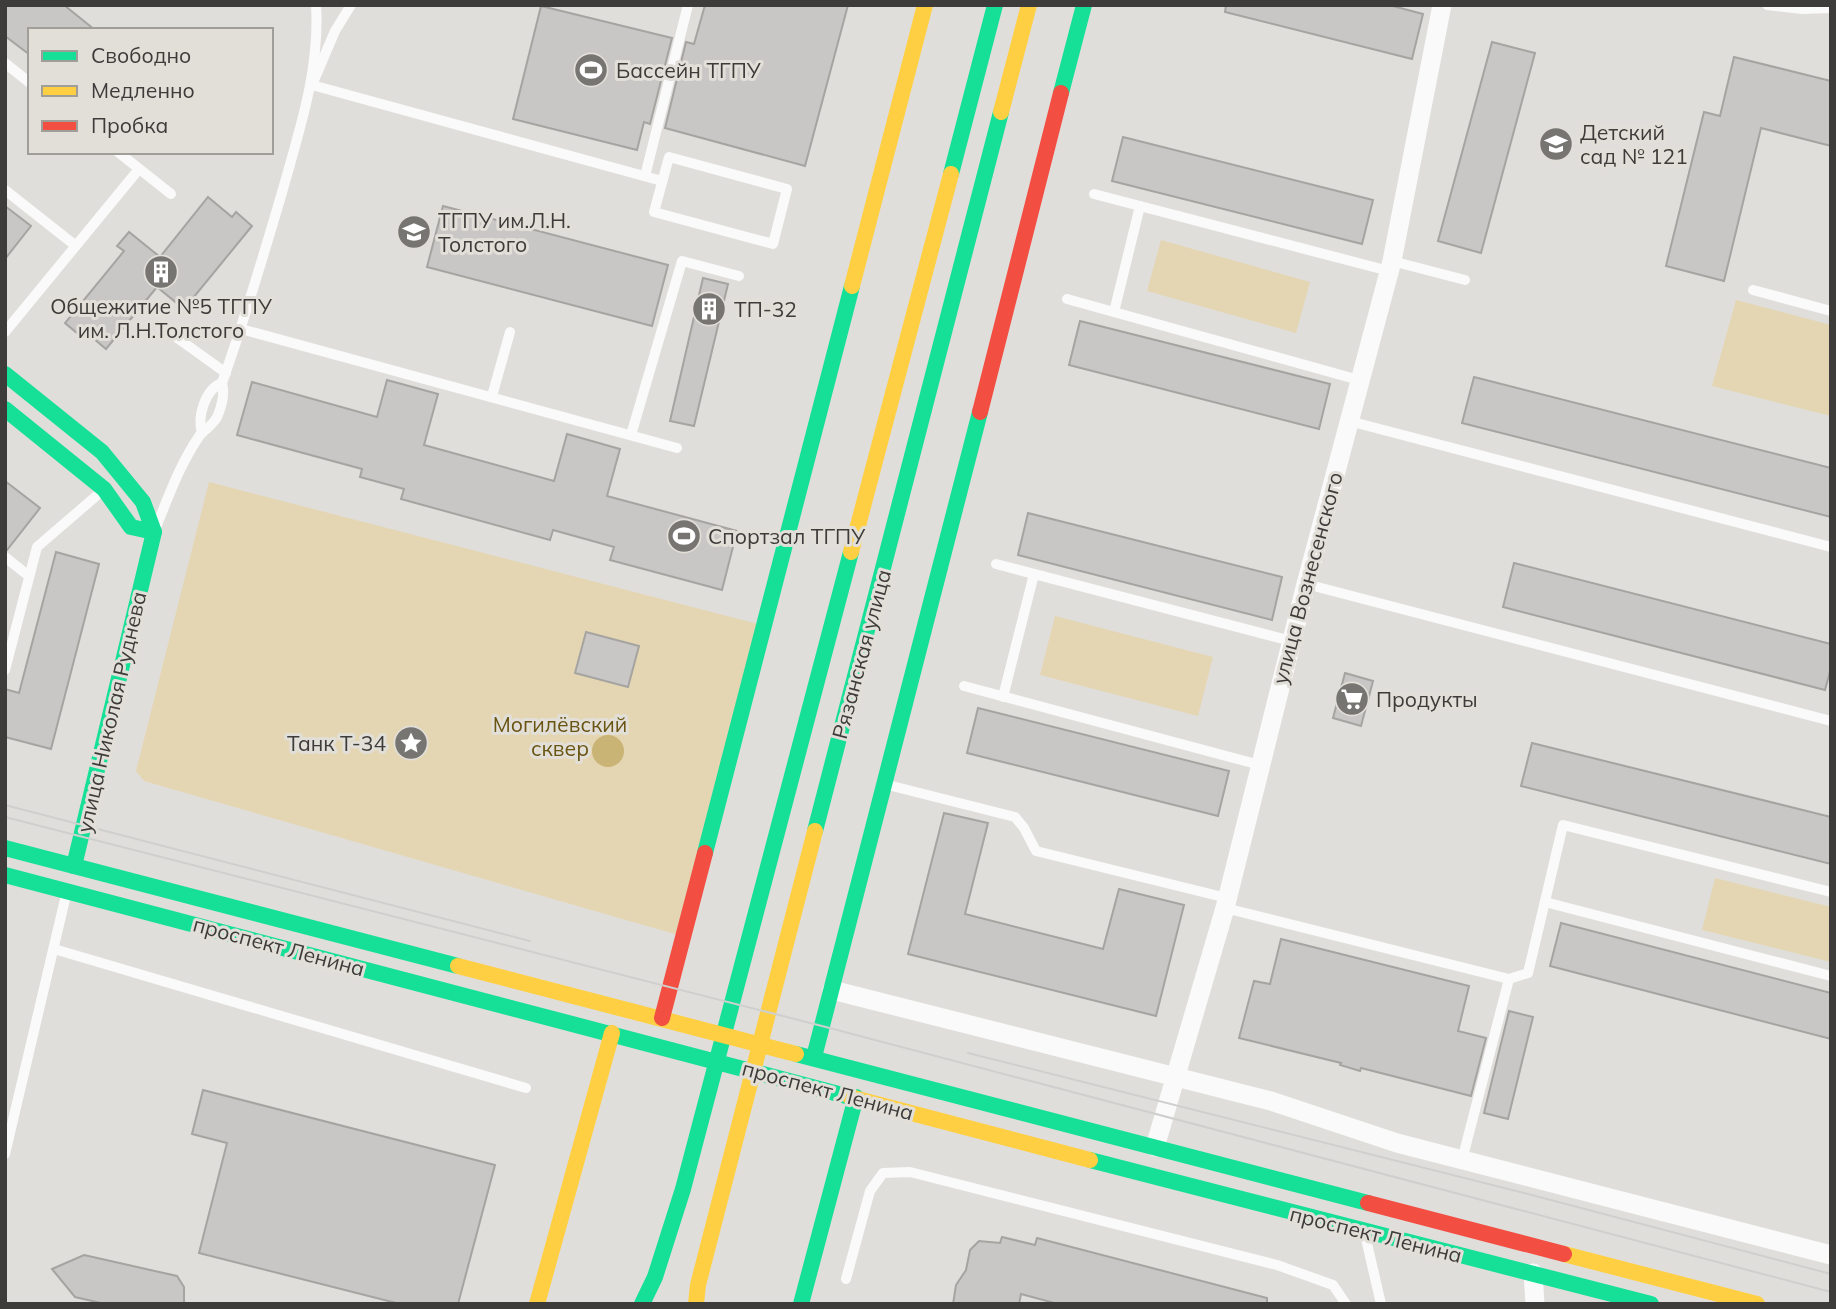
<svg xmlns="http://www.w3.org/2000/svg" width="1836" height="1309" viewBox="0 0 1836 1309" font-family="Mulish,sans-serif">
<rect width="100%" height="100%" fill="#e0dedb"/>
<!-- green -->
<g fill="#e4d6b2">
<path d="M 1161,240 L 1310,282 L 1296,333 L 1147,291 Z"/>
<path d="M 1736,300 L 1831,325 L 1831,416 L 1712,386 Z"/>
<path d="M 209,482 L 758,624 L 678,935 L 144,781 L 136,771 Z"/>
<path d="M 1055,616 L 1213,657 L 1198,716 L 1040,675 Z"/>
<path d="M 1715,878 L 1831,907 L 1831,962 L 1702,930 Z"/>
</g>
<!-- water -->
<circle fill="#c9b375" cx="608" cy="751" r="16"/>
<!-- building -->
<g fill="#c8c7c5" stroke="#a5a4a1" stroke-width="2">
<path d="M 5,5 L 64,5 L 95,30 L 30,30 L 30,55 L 5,36 Z"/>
<path d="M 705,5 L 848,5 L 805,166 L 665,128 L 686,42 L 694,44 Z"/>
<path d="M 1226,5 L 1389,5 L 1423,14 L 1412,59 L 1225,12 Z"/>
<path d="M 541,6 L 672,38 L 650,124 L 644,122 L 637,150 L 513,119 Z"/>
<path d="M 1492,42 L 1535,53 L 1481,253 L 1438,241 Z"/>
<path d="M 1734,57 L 1831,81 L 1831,146 L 1761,128 L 1724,281 L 1666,266 L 1704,112 L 1720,116 Z"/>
<path d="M 1123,137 L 1373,200 L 1362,244 L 1112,181 Z"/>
<path d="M 208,197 L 232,217 L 236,212 L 252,226 L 184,309 L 157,287 L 106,349 L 87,333 L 83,338 L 65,323 L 124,251 L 117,246 L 129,232 L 160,257 Z"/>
<path d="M 5,206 L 31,226 L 5,259 Z"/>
<path d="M 443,206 L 668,265 L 652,326 L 427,267 Z"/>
<path d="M 703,278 L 728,284 L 694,426 L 670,421 Z"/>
<path d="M 1080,321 L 1330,384 L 1319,429 L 1069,365 Z"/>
<path d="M 1474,377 L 1831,468 L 1831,517 L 1462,423 Z"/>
<path d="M 387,380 L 438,394 L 424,445 L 554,481 L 567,434 L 620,449 L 607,496 L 737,531 L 722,590 L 610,560 L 614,547 L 553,530 L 550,540 L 401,499 L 404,489 L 360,477 L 362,469 L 237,435 L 252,382 L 377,417 Z"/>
<path d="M 5,481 L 40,508 L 7,550 L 5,550 Z"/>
<path d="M 1028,513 L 1282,577 L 1272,620 L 1018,555 Z"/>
<path d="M 56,552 L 99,564 L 51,749 L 5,737 L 5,689 L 19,693 Z"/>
<path d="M 1514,563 L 1831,644 L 1831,668 L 1825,690 L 1503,607 Z"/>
<path d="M 586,632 L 639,646 L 628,687 L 575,673 Z"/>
<path d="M 1345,673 L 1373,681 L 1361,726 L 1333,718 Z"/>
<path d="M 978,708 L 1229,771 L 1218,816 L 967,753 Z"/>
<path d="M 1532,743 L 1831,817 L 1831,864 L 1521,786 Z"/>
<path d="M 944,813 L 988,823 L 965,914 L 1103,949 L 1119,889 L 1184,905 L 1156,1016 L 908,954 Z"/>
<path d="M 1561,923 L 1831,993 L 1831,1039 L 1550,966 Z"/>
<path d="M 1281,939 L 1469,986 L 1458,1031 L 1486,1038 L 1471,1096 L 1361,1068 L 1360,1071 L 1340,1065 L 1341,1063 L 1239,1038 L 1254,981 L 1270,984 Z"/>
<path d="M 1509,1011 L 1533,1017 L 1508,1119 L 1484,1113 Z"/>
<path d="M 203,1090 L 495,1165 L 458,1304 L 400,1304 L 199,1253 L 227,1143 L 192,1134 Z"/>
<path d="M 1002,1237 L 1035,1245 L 1037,1238 L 1267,1298 L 1267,1304 L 1058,1304 L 1021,1294 L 1019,1304 L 953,1304 L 956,1285 L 966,1270 L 970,1250 L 979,1241 L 1000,1243 Z"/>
<path d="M 84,1255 L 177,1276 L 184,1287 L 184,1304 L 105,1304 L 75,1297 L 52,1269 Z"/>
</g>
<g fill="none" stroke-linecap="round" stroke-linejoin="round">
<!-- lane -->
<g stroke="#fafafa" stroke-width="10">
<path d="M 351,5 L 335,31 L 312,85 L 662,181"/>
<path d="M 1767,5 L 1802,9 L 1831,8"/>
<path d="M 5,63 L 30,83"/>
<path d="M 118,152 L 171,194"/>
<path d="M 669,157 L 787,189 L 773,244 L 654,212 Z"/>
<path d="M 645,176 L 688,5"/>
<path d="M 5,190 L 76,246"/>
<path d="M 1094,194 L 1389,271"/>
<path d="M 1392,261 L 1465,280"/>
<path d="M 1753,290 L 1831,311"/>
<path d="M 1067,299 L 1359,380"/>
<path d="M 1114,312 L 1140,206"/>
<path d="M 162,327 L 226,373"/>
<path d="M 241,329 L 677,448"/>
<path d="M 5,332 L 139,169"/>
<path d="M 492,396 L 510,332"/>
<path d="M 1349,421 L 1831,547"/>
<path d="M 202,433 C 197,417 205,389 222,383"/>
<path d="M 631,435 L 682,261 L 739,276"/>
<path d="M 157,525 C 169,495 181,462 200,435 C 206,428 214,425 218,415 C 222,405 225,394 222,383 C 245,319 264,254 283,189 C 300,128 320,69 316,5"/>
<path d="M 5,557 L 29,576"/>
<path d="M 996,564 L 1291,641"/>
<path d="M 1306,584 L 1831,721"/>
<path d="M 5,670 L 37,547 L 102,491"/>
<path d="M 964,686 L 1260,765"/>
<path d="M 1003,697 L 1034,574"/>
<path d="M 888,785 L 1015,817 L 1024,828 L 1036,851 L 1227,898"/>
<path d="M 1545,902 L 1831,976"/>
<path d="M 1225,908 L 1509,979"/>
<path d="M 54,949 L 526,1088"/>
<path d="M 5,1154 L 66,895"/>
<path d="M 1462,1160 L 1509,979 L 1528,973 L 1563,825 L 1831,892"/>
<path d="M 1366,1239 L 1381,1304"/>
<path d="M 846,1279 L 870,1191 L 883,1173 L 910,1172 L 1277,1265 L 1333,1285 L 1346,1304"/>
</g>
<!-- street -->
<g stroke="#fafafa" stroke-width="19">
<path d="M 832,990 L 1271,1101 L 1397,1143 L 1831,1255"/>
<path d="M 1155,1147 L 1225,908 L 1306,584 L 1392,261 L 1442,5"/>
<path d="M 1533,1273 L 1535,1304"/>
</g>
<!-- fast -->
<g stroke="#16e098" stroke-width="16">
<path d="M 1061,93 L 1084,5"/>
<path d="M 951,174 L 995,5"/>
<path d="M 5,374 L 102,452 L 143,502 L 154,532 L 74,866"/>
<path d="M 5,409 L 104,489 L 131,527 L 154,532"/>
<path d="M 815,831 L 1001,112"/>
<path d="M 5,848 L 458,966"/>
<path d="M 705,853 L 852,286"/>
<path d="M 5,875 L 850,1097"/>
<path d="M 796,1054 L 1368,1203"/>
<path d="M 814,1057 L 980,412"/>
<path d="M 1090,1160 L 1651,1304"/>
<path d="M 642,1304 L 655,1277 L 683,1189 L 851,552"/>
<path d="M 801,1304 L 856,1097"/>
</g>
<!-- slow -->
<g stroke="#ffcf43" stroke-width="16">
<path d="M 1001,112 L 1029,5"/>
<path d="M 852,286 L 925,5"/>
<path d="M 851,552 L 951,174"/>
<path d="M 458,966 L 796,1054"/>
<path d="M 850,1097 L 1090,1160"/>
<path d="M 1564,1254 L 1757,1304"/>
<path d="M 537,1304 L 612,1033"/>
<path d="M 696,1304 L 698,1285 L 815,831"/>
</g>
<!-- jam -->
<g stroke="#f24e42" stroke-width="16">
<path d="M 980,412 L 1061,93"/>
<path d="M 662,1018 L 705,853"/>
<path d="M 1368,1203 L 1564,1254"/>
</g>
<!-- tram -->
<g stroke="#cfcfce" stroke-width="2">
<path d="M 5,805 L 530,941"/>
<path d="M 5,817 L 822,1026 L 1831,1292"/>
<path d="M 968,1053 L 1528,1194 L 1831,1274"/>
</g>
</g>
<!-- icons -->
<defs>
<g id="stadium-disc" transform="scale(1.75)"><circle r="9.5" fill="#767572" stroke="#e2dfd9"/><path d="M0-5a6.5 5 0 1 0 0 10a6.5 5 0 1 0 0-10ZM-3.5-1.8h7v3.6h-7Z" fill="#fff"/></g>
<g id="school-disc" transform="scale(1.75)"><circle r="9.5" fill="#767572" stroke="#e2dfd9"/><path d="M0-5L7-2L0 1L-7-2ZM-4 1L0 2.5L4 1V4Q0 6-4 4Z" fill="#fff"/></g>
<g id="university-disc" transform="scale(1.75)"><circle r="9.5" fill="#767572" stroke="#e2dfd9"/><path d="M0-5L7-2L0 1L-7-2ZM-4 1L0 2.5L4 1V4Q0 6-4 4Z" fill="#fff"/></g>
<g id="building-disc" transform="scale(1.75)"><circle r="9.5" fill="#767572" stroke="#e2dfd9"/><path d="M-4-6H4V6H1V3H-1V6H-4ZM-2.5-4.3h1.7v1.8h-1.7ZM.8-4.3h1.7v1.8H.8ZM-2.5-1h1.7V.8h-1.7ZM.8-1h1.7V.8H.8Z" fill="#fff"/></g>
<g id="supermarket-disc" transform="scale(1.75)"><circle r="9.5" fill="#767572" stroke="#e2dfd9"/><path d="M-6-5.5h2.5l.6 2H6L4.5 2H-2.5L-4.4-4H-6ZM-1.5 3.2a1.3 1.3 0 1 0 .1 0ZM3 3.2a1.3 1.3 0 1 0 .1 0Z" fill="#fff"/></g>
<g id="sight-disc" transform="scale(1.75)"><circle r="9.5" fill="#767572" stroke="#e2dfd9"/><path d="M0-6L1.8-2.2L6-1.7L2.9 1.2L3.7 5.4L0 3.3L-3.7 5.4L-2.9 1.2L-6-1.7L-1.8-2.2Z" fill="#fff"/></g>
</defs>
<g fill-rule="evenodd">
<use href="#stadium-disc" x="591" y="70"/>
<use href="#school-disc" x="1556" y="144"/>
<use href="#university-disc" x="414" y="232"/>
<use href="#building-disc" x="161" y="272"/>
<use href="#building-disc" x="709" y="309"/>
<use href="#stadium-disc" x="684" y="536"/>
<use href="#supermarket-disc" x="1352" y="699"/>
<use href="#sight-disc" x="411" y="743"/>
</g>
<g text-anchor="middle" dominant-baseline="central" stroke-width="6" stroke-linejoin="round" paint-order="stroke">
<!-- poi labels -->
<g font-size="21" fill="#3d3c3a" stroke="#e2dfd9" text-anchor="start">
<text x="616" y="70">Бассейн ТГПУ</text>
<text x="1580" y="132">Детский<tspan x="1580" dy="24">сад № 121</tspan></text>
<text x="438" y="220">ТГПУ им.Л.Н.<tspan x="438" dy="24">Толстого</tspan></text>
<text x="161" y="306" text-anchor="middle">Общежитие №5 ТГПУ<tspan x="161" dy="24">им. Л.Н.Толстого</tspan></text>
<text x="734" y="309">ТП-32</text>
<text x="708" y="536">Спортзал ТГПУ</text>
<text x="1376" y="699">Продукты</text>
<text x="386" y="743" text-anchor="end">Танк Т-34</text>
</g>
<!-- street labels -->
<g font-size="21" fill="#3d3c3a" stroke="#e2dfd9">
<text transform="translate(1307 578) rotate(-75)">улица Вознесенского</text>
<text transform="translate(861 654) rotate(-75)">Рязанская улица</text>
<text transform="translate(111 712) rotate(-77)">улица Николая Руднева</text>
<text transform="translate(279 946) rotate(15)">проспект Ленина</text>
<text transform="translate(828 1090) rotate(15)">проспект Ленина</text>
<text transform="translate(1376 1234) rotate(14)">проспект Ленина</text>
</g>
<!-- park labels -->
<g font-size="21" fill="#695412" stroke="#e2dfd9">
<text x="560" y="724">Могилёвский<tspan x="560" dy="24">сквер</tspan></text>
</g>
</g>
<!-- border -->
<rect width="1836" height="1309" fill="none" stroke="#3d3c3a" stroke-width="14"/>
<!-- legend -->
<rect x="28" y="28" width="245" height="126" fill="#e2dfd9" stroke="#a09e99" stroke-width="2"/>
<rect x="42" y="51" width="35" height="10" fill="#16e098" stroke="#a09e99" stroke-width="2"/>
<text x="91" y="63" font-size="21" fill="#3d3c3a">Свободно</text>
<rect x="42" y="86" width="35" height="10" fill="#ffcf43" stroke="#a09e99" stroke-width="2"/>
<text x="91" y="98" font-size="21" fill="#3d3c3a">Медленно</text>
<rect x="42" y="121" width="35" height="10" fill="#f24e42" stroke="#a09e99" stroke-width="2"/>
<text x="91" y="133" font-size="21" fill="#3d3c3a">Пробка</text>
</svg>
